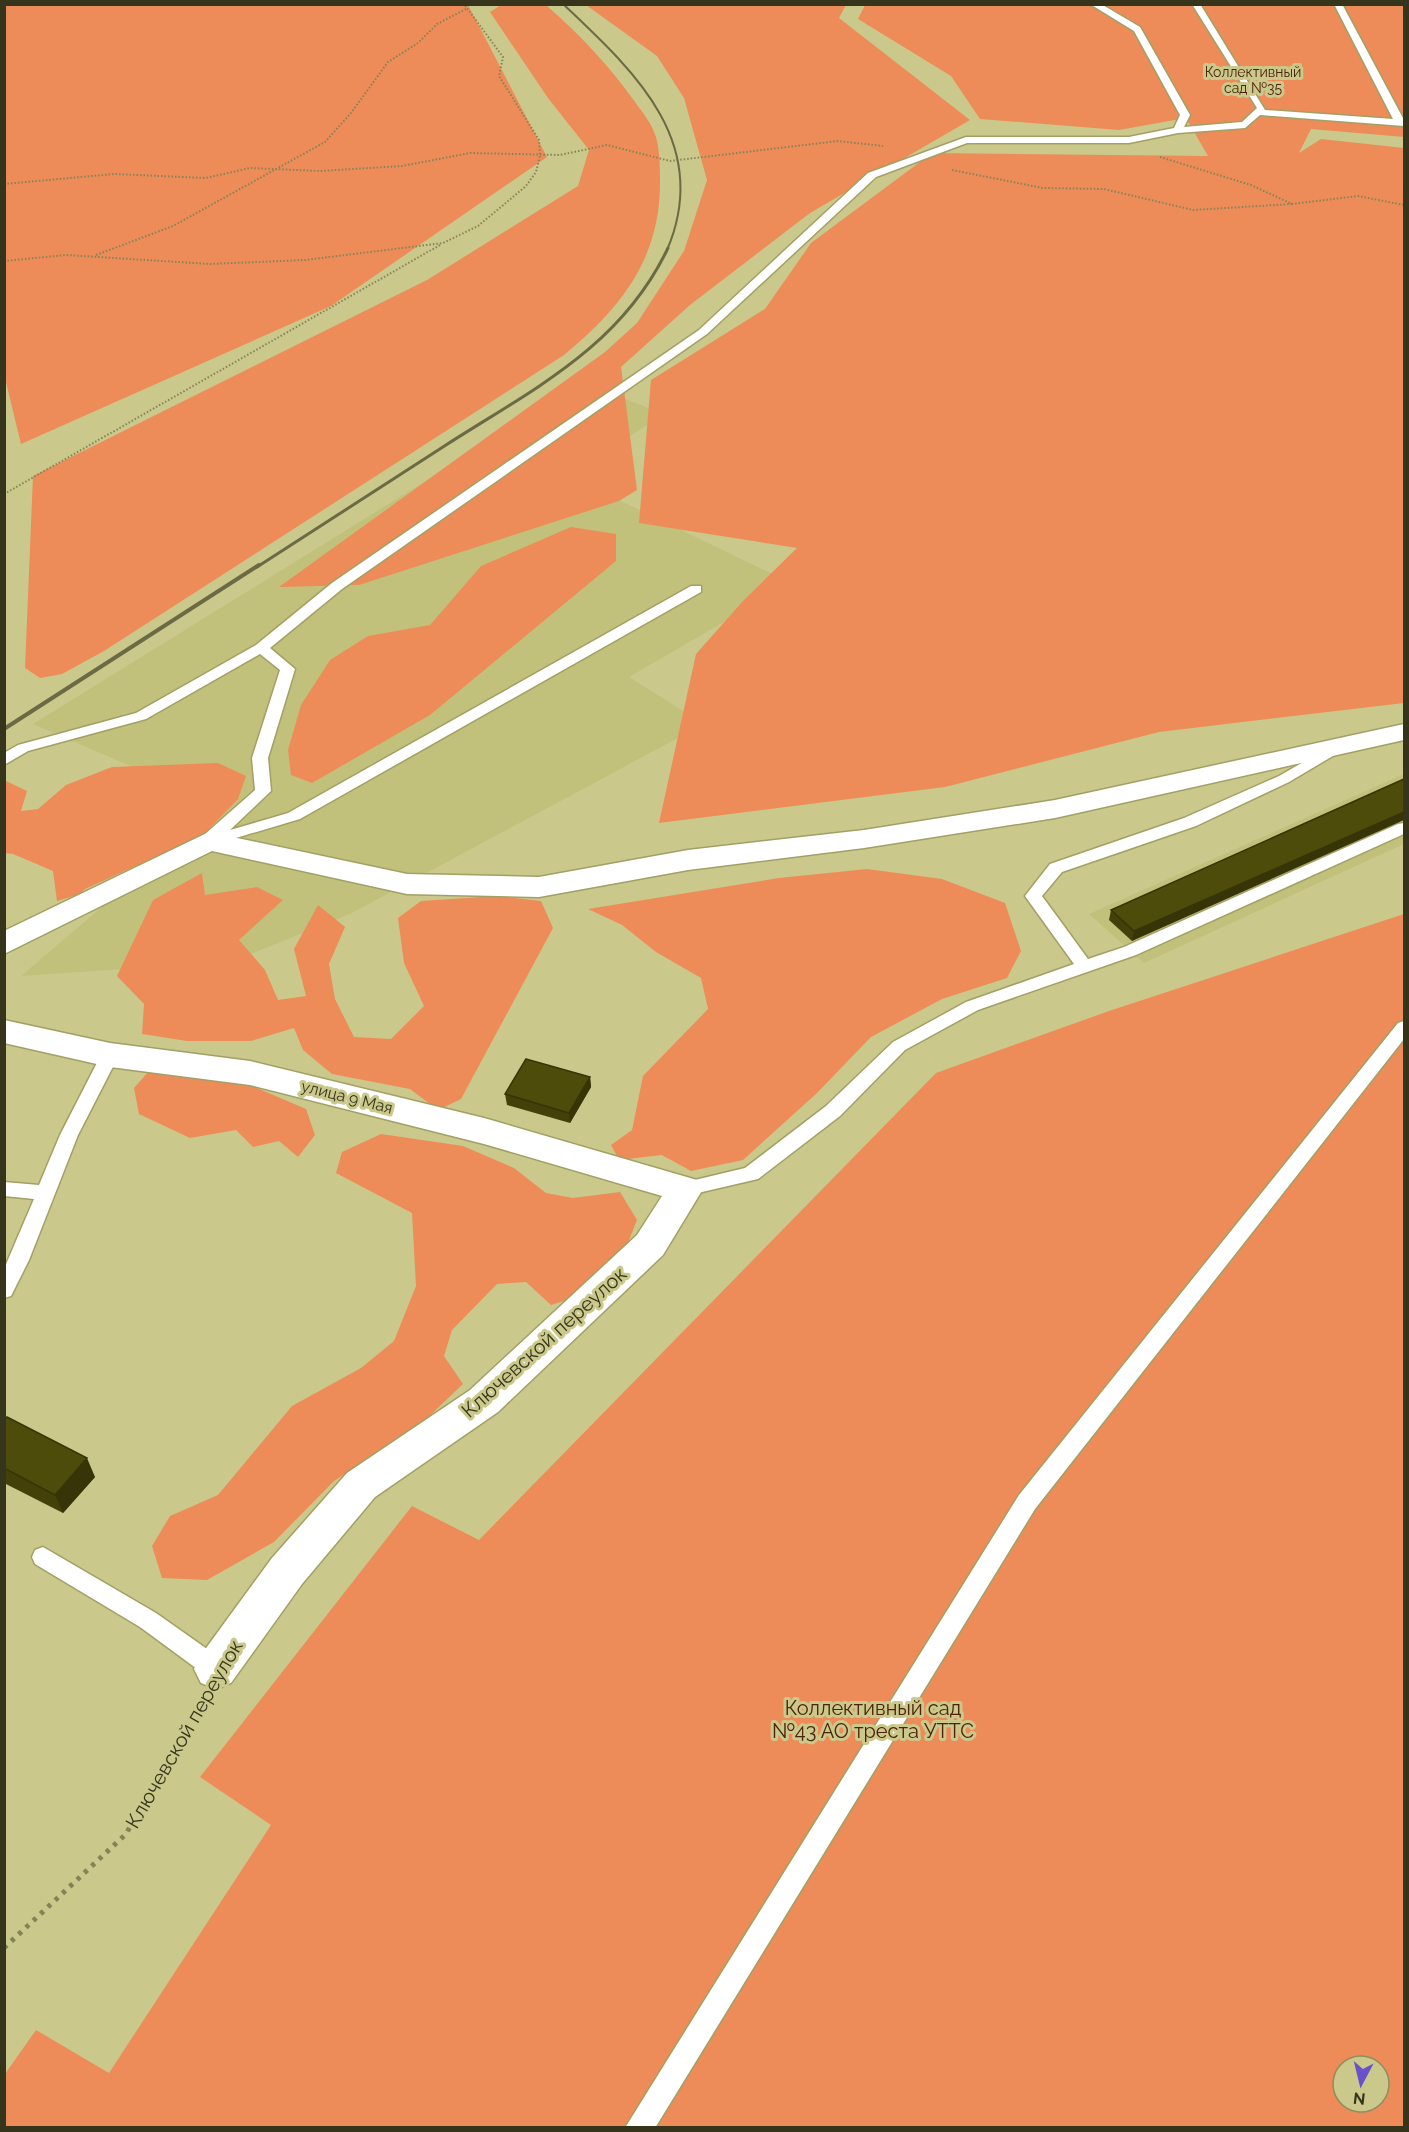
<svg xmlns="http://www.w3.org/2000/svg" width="1409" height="2132" viewBox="0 0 1409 2132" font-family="Raleway,sans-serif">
<rect width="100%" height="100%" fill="#cac98b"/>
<!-- built -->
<g fill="#c2c17b">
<path d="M 584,383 L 664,414 L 569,476 L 791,583 L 629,677 L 704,724 L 350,914 L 231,962 L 21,976 L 221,805 L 33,724 Z"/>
<path d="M 1404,774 L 1404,844 L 1144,963 L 1089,914 Z"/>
</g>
<!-- green -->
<g fill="#ed8c59" fill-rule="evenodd">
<path d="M 4,5 L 468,5 L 547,157 L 331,306 L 21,444 L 4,374 Z"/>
<path d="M 501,5 L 546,5 C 580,35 609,65 635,102 C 643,113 652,124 656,137 C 660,150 660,169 660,183 C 660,259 621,308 564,355 L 104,651 L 62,674 L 40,678 L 25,668 L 33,476 L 427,280 L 578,186 L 589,150 L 548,98 L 490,12 Z"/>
<path d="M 586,5 L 846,5 L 839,18 L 970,120 L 810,213 L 690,305 L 621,367 L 637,490 L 619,501 L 359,585 L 279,587 L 605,352 L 637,323 L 684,251 L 707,180 L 684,98 L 657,56 Z"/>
<path d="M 865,5 L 1404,5 L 1404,137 L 1311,129 L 1299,153 L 1321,139 L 1404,148 L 1404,703 L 1159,732 L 945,787 L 659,823 L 696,654 L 743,601 L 797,548 L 639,523 L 651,380 L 765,309 L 811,243 L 932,153 L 1208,156 L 1186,118 L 1119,130 L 980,119 L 951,76 L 858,19 Z"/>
<path d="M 571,527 L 616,534 L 616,561 L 430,715 L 312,783 L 291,775 L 288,750 L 301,705 L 330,660 L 368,636 L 430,625 L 481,566 Z"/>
<path d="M 218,763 L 246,776 L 238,799 L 202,836 L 85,889 L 80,894 L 57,901 L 53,871 L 13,854 L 5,853 L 6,781 L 27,791 L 21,811 L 38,809 L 66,785 L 112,767 Z"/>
<path d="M 867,869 L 942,879 L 1005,903 L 1021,951 L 1007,978 L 942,999 L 871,1037 L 817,1093 L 743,1160 L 691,1171 L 662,1155 L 619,1160 L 611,1145 L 632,1130 L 643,1076 L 708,1009 L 701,978 L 656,952 L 622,925 L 588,909 L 779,878 Z"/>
<path d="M 202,873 L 205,895 L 257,887 L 283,900 L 239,940 L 265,970 L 278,1000 L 306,996 L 294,949 L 318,905 L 345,927 L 329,964 L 335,999 L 354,1037 L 391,1039 L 424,1006 L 404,963 L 398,918 L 421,901 L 496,896 L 541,901 L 553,928 L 461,1099 L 438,1110 L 410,1089 L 332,1074 L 303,1050 L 294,1028 L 251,1041 L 187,1041 L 142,1034 L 144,1004 L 117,976 L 153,900 Z"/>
<path d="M 1404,914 L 1404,2127 L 5,2128 L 5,2074 L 36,2030 L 109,2073 L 271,1825 L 200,1777 L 412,1506 L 479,1540 L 936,1073 L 1109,1011 ZM 1343,2066 L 1379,2066 L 1379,2102 L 1343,2102 Z"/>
<path d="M 149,1071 L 197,1074 L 250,1085 L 306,1109 L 315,1135 L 298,1157 L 279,1141 L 253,1147 L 236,1130 L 190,1138 L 139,1114 L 134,1088 Z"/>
<path d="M 381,1134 L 463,1146 L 514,1168 L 546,1193 L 573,1198 L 620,1192 L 637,1220 L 623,1255 L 577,1297 L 551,1305 L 526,1282 L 497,1284 L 452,1330 L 444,1356 L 463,1384 L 420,1425 L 334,1481 L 274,1542 L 207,1580 L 162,1578 L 152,1546 L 170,1516 L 218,1495 L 292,1406 L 361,1368 L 394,1341 L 416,1286 L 412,1213 L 336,1173 L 342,1152 Z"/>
</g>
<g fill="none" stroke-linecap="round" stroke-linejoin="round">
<!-- service casing -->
<g stroke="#a2a064" stroke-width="3">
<g id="service">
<path d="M 1090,4 L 1101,4 L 1140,27 L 1190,115 L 1184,127 L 1242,122 L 1257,108 L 1192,4 L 1200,4 L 1265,110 L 1393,119 L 1334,4 L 1342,4 L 1404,120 L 1404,126 L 1260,115 L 1245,128 L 1178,133 L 1129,143 L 967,143 L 876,177 L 707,334 L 342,589 L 270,648 L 295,669 L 268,758 L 271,791 L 230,830 L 288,813 L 691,586 L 701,586 L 701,592 L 300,819 L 209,846 L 201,841 L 204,835 L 255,790 L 252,758 L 280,670 L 260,654 L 146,719 L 28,751 L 4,765 L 4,753 L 18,745 L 136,713 L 256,645 L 332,583 L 699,330 L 868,173 L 966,137 L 1129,137 L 1174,128 L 1180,115 L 1134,31 Z"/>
<path d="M 1338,742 L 1346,747 L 1343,750 L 1289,782 L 1196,826 L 1062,872 L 1042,896 L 1088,959 L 1124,947 L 1398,824 L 1404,823 L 1404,834 L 1136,955 L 978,1010 L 905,1050 L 840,1116 L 758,1179 L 685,1196 L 678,1194 L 675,1189 L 678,1184 L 745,1168 L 826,1106 L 893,1042 L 966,1002 L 1074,964 L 1025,896 L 1050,864 L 1184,818 L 1279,776 Z"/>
<path d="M 1404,1021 L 1404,1039 L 1035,1509 L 655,2128 L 625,2128 L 1019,1495 L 1398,1023 Z"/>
<path d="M 110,1049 L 116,1050 L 119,1055 L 78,1135 L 29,1260 L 11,1296 L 4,1298 L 4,1269 L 34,1199 L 4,1196 L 4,1182 L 39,1185 L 60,1135 L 101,1055 L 104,1050 Z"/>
<path d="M 43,1547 L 156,1613 L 224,1661 L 228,1669 L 224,1677 L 216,1680 L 208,1677 L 140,1627 L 35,1564 L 32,1557 L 35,1550 Z"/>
</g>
</g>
<!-- minor casing -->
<g stroke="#a2a064" stroke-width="3">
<g id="minor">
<path d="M 1404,724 L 1404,740 L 1055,818 L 864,848 L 688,870 L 539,897 L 407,894 L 212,851 L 4,954 L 4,931 L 209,832 L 407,874 L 539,877 L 688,850 L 864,830 L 1055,800 Z"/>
<path d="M 4,1020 L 110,1043 L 250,1061 L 484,1118 L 697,1180 L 703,1189 L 663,1255 L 498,1412 L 375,1497 L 302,1584 L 231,1683 L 216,1689 L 201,1683 L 194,1669 L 201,1655 L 272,1558 L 347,1473 L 470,1390 L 637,1235 L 662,1196 L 484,1144 L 250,1085 L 110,1067 L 4,1043 Z"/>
</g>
</g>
<!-- path-far1 -->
<g stroke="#848357" stroke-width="2" stroke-dasharray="1.5 2" stroke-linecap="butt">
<path d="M 1160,157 L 1251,185 L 1292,204 L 1358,196 L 1404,205"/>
<path d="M 952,170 L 1043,188 L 1104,189 L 1193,210 L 1292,204"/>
<path d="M 4,184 L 114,174 L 206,178 L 250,168 L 320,171 L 402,166 L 470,153 L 560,155 L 607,145 L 670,161 L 838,141 L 883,146"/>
<path d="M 96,255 L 173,226 L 325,142 L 351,113 L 388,62 L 418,43 L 437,24 L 466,9"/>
<path d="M 4,261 L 66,255 L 210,264 L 305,260 L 443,243 L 478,226 L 526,186 L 536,172 L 540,156 L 539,140 L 499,76 L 503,57 L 464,4"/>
<path d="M 4,494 L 440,245"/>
</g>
<!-- path -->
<path stroke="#848357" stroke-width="5" stroke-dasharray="4 6" stroke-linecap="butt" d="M 4,1948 L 126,1834 L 199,1702"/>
<!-- service -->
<use href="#service" fill="#fff" fill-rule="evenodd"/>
<!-- minor -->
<use href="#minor" fill="#fff" fill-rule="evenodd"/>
<!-- rail-far2 -->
<path stroke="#6b6a44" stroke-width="2" d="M 563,4 C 634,71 713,143 667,250"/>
<!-- rail-far1 -->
<path stroke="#6b6a44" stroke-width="3" d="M 257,567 C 320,526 383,486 446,445 C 533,389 621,347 668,248"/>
<!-- rail -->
<path stroke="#6b6a44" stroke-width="4" d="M 4,729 L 259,565"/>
</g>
<!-- wall -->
<g fill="#434109">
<path d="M 1404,779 L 1132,941 L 1109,920 L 1111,910 Z"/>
<path d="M 590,1077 L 591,1087 L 570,1123 L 507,1105 L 505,1094 Z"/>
<path d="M 4,1420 L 95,1477 L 63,1513 L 4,1483 Z"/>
</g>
<!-- shaded-wall -->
<g fill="#373507">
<path d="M 1404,812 L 1404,820 L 1132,941 L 1134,931 Z"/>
<path d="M 590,1077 L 591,1087 L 570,1123 L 569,1113 Z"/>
<path d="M 87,1458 L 95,1477 L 63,1513 L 55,1495 Z"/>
</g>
<!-- building -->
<g fill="#4e4c0a" stroke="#373507" stroke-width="1.5">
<path d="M 1404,779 L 1404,812 L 1134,931 L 1111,910 Z"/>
<path d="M 526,1059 L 590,1077 L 569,1113 L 505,1094 Z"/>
<path d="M 7,1417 L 87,1458 L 55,1495 L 4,1468 L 4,1420 Z"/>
</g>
<g text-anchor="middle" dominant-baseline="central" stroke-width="6" stroke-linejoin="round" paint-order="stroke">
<!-- far-park labels -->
<g font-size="14" fill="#4e2208" stroke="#cac98b">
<text x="1253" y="72">Коллективный<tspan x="1253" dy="16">сад №35</tspan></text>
</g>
<!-- street labels -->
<g font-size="16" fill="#36351c" stroke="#cac98b">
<text transform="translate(347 1097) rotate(14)">улица 9 Мая</text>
</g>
<!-- near-street labels -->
<g font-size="20" fill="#36351c" stroke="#cac98b">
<text transform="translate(544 1342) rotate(-42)">Ключевской переулок</text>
<text transform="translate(184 1734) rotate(-60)">Ключевской переулок</text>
</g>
<!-- near-park labels -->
<g font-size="20" fill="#4e2208" stroke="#cac98b">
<text x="873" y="1708">Коллективный сад<tspan x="873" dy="23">№43 АО треста УТТС</tspan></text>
</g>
</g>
<!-- border -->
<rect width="1409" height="2132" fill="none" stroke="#36351c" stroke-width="12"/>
<!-- north arrow -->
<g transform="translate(1361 2084) rotate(187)"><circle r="28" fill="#cac98b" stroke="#8f8e5f" stroke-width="1.5"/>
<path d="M0-4.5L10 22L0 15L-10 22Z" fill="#6851ca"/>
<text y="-9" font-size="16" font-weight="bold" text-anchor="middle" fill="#36351c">N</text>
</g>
</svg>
